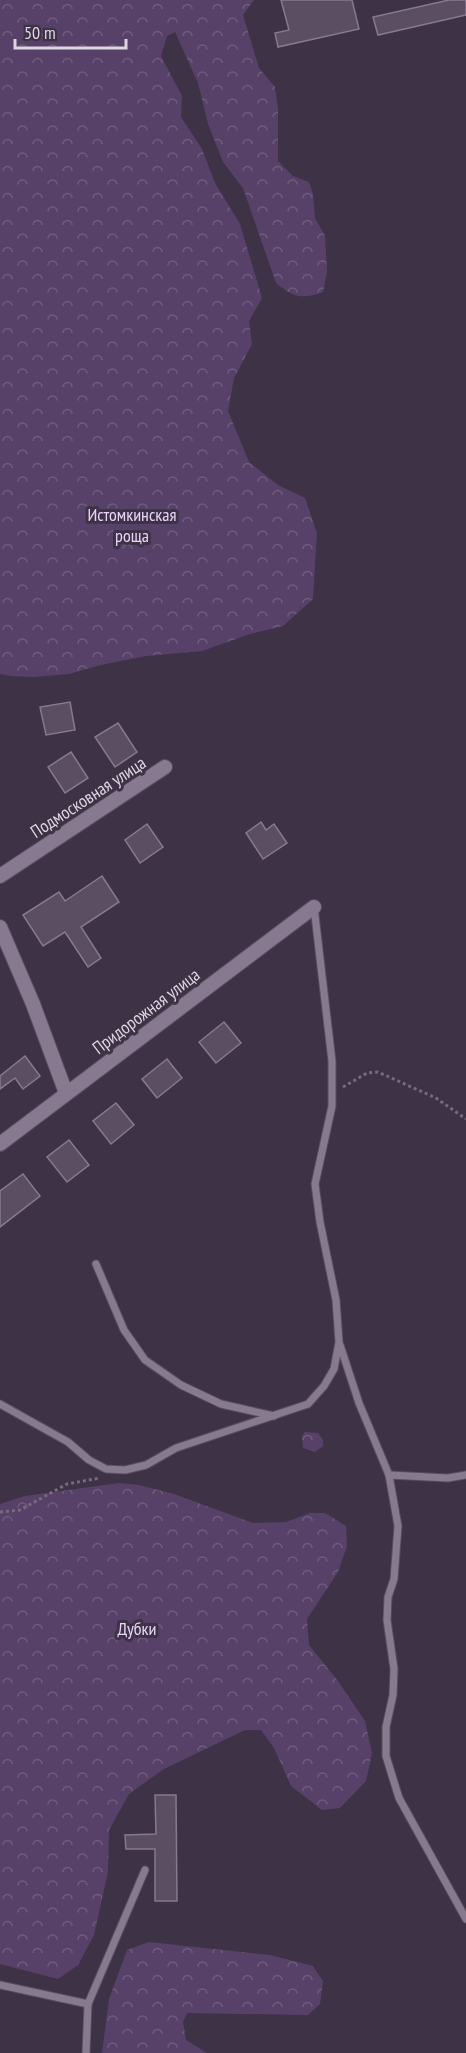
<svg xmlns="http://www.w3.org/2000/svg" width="466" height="2053" viewBox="0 0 466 2053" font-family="'PT Sans Narrow',sans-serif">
<defs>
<pattern id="forest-crowns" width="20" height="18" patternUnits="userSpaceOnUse" patternTransform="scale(1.5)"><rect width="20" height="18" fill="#584168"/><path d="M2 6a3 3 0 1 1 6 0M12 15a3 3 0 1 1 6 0" fill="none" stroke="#705c7d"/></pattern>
</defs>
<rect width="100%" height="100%" fill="#3e3246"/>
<!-- forest -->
<g fill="url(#forest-crowns)">
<path d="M 0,0 L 254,0 L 243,15 L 259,68 L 275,87 L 278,109 L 278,161 L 293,176 L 309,182 L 313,194 L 315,218 L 325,236 L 327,272 L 323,292 C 302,300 293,297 276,283 L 243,188 L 223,162 L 208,124 L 198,83 L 175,32 L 167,36 L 161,56 L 182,96 L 181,117 L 202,149 L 215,183 L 240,224 L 262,298 L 249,321 L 252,344 L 234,378 L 228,411 L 249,462 L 278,485 L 305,498 L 317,533 L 313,599 L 283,626 L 250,634 L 202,651 L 146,656 L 101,665 L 69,674 L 34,677 L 10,676 L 0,674 Z"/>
<path d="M 304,1432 L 318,1433 L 323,1440 L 323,1446 L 315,1452 L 303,1448 L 302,1438 Z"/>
<path d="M 119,1483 L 139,1485 L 174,1494 L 253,1523 L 286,1522 L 310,1513 L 325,1513 L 346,1526 L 347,1546 L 338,1572 L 307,1619 L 309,1645 L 338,1681 L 365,1721 L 372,1753 L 366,1781 L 340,1808 L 322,1810 L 291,1786 L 274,1748 L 261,1730 L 245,1730 L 164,1769 L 129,1794 L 109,1830 L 108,1872 L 94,1935 L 78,1965 L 58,1979 L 0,1964 L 0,1504 L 25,1496 Z"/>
<path d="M 149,1942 L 270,1955 L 313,1966 L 323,1981 L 320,2004 L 308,2015 L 187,2013 L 183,2022 L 186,2040 L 207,2053 L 102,2053 L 109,1999 L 127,1950 Z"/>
</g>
<!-- building -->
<g fill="#5b4e63" stroke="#867990" stroke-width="1.5">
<path d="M 281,0 L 352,0 L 359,29 L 278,47 L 275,33 L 289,30 Z"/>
<path d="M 449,0 L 466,0 L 466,15 L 378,35 L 373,17 Z"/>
<path d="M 70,702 L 75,730 L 46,735 L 40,707 Z"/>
<path d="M 118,723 L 137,752 L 115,767 L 95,737 Z"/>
<path d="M 71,752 L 88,778 L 65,793 L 48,767 Z"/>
<path d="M 261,822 L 266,830 L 274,824 L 287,843 L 263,859 L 246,833 Z"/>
<path d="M 147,824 L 163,847 L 140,863 L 125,840 Z"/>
<path d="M 102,876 L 119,902 L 81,927 L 101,958 L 88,967 L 65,932 L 43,946 L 23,915 L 59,892 L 65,901 Z"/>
<path d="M 224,1022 L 241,1043 L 216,1063 L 199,1042 Z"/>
<path d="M 25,1056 L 40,1076 L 23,1089 L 15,1078 L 0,1089 L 0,1076 Z"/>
<path d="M 167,1059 L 182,1078 L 157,1098 L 142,1079 Z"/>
<path d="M 116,1103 L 134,1125 L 111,1144 L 93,1121 Z"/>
<path d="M 69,1140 L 89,1165 L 67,1182 L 47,1157 Z"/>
<path d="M 23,1174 L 40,1196 L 0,1227 L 0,1191 Z"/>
<path d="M 155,1795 L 176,1795 L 177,1901 L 155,1901 L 155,1849 L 126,1849 L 125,1835 L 156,1834 Z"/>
</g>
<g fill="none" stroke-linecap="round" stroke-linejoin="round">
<!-- lane casing -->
<g stroke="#594f5f" stroke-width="9">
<g id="lane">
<path d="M 96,1264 L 124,1330 L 145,1360 L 181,1385 L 221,1404 L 274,1416"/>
<path d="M 340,1345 L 359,1403 L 389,1475 L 398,1526 L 394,1579 L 388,1597 L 387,1620 L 394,1669 L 393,1695 L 386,1727 L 386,1756 L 399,1798 L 466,1919"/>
<path d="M 0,1404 L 68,1442 L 89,1460 L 106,1469 L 125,1470 L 146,1465 L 176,1448 L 308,1404 L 324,1386 L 334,1369 L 339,1342 L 336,1300 L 320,1222 L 315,1184 L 332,1106 L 332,1061 L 314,907"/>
<path d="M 389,1475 L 448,1478 L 466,1475"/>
<path d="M 0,1985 L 88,2004 L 86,2053"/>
<path d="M 88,2004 L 145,1870"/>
</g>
</g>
<!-- street casing -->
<g stroke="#594f5f" stroke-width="16">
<g id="street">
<path d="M 0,876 L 165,767"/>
<path d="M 0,927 L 33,1004 L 66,1093"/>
<path d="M 0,1144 L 314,907"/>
</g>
</g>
<!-- path -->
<g stroke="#766b7d" stroke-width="3" stroke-dasharray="3 3" stroke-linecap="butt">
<path d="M 343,1087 L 367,1073 L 378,1072 L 436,1098 L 466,1119"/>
<path d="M 0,1512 L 20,1510 L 67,1484 L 100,1478"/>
</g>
<!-- lane -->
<use href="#lane" stroke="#877a90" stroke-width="7"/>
<!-- street -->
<use href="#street" stroke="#877a90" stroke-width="14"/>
</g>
<g text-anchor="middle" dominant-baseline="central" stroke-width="6" stroke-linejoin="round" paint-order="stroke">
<!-- park labels -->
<g font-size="18" fill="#ead4fa" stroke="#3e3246">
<text x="132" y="514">Истомкинская<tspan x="132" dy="21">роща</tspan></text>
<text x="137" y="1628">Дубки</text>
</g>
<!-- street labels -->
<g font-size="18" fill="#ddd6e2" stroke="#3e3246">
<text transform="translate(88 797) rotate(-33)">Подмосковная улица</text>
<text transform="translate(146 1011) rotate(-37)">Придорожная улица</text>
</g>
</g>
<!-- scale -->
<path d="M15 39v9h111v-9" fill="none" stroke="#ddd6e2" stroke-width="3"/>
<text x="24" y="39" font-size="18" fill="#ddd6e2" stroke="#3e3246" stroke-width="4.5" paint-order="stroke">50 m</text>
</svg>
